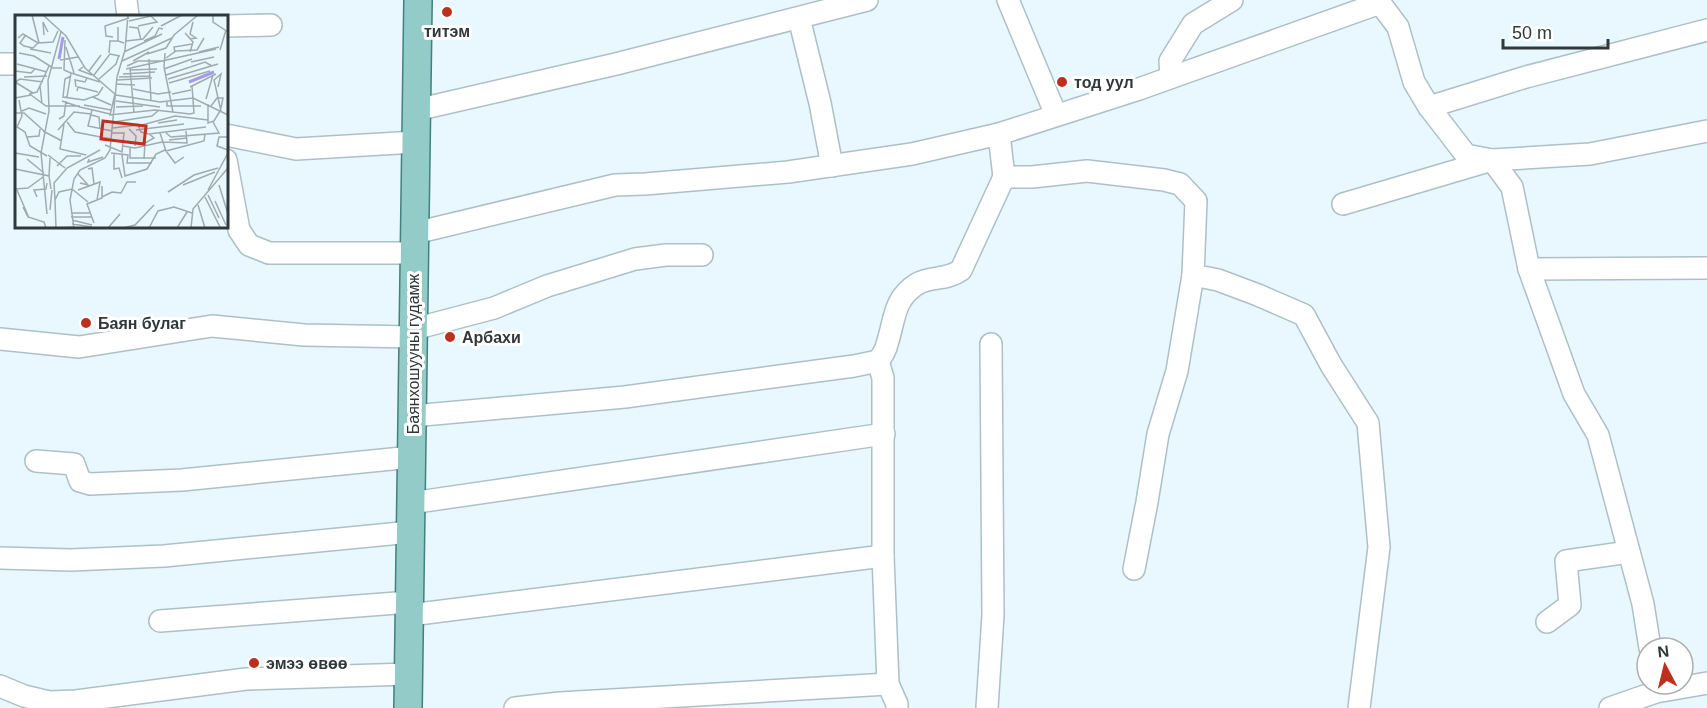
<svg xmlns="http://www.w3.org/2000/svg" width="1707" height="708" viewBox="0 0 1707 708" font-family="Helvetica,sans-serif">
<rect width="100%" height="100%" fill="#e9f8fe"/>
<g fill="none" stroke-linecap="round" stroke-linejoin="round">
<!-- minor casing -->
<g stroke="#adc0c7" stroke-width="24">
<g id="minor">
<path d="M 126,0 L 128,16"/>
<path d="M 1008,0 L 1056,115"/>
<path d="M 799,18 L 820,103 L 832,166"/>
<path d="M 226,26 L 271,25"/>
<path d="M 0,64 L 16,64"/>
<path d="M 1171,77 L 1170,61 L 1193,24 L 1232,0"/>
<path d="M 1429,107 L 1526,77 L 1707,30"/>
<path d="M 416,110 L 616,64 L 867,0"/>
<path d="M 999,134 L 1004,177 L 1032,177 L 1087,171 L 1164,180 L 1180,184 L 1196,201 L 1193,275 L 1218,280 L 1258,295 L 1304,315 L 1331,365 L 1368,423 L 1379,547 L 1359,708"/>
<path d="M 226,135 L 296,149 L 416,142"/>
<path d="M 226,160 L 239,230 L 249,245 L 269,253 L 413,253"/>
<path d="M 1343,204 L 1492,160 L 1590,154 L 1707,131"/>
<path d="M 415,233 L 615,185 L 645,184 L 788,172 L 912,154 L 999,134 L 1139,89 L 1380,3 L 1398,27 L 1414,82 L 1429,107 L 1466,155 L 1492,160 L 1512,187 L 1529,269 L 1707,268"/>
<path d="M 1529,269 L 1574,394 L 1598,435 L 1643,604 L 1650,648"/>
<path d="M 414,329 L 494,308 L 547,286 L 635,259 L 666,255 L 702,255"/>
<path d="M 0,339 L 79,347 L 212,326 L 304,335 L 414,337"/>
<path d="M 878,361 C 882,356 886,350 887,344 C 895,320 893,299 917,284 C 930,276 946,281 961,270 L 1004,177"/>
<path d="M 412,416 L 625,397 L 854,366 L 878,361 L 883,378 L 883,556 L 888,684 L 897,704 L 897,708"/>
<path d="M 36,461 L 74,464 L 80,481 L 90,484 L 182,480 L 412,457"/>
<path d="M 411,503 L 884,434"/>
<path d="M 0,558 L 71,560 L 164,556 L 411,532"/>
<path d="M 1134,569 L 1147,502 L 1158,434 L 1177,371 L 1193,275"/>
<path d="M 410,615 L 883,556"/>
<path d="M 160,621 L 410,602"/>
<path d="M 1547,622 L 1570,605 L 1566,561 L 1629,552"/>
<path d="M 0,686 L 24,696 L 49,702 L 76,701 L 246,679 L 409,674"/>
<path d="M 515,708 L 560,703 L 888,684"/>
<path d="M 987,708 L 993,615 L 991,344"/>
<path d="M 1610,708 L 1656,692 L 1707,683"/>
</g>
</g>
<!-- major casing -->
<g stroke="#41817f" stroke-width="30">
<path id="major" d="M 408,708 L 418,0"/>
</g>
<!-- minor -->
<use href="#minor" stroke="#fff" stroke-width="21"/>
<!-- major -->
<use href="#major" stroke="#92cbc8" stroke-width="27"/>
</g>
<!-- markers -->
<g fill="#bd3020" stroke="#fff" stroke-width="2">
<circle cx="447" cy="12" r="6"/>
<circle cx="1062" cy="82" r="6"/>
<circle cx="86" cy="323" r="6"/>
<circle cx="450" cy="337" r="6"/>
<circle cx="254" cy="663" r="6"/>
</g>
<g text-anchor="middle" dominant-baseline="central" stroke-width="6" stroke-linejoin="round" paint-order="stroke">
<!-- poi labels -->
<g font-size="16" font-weight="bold" fill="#30383b" stroke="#fff" text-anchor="start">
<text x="447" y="31" text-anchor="middle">титэм</text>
<text x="1074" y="82">тод уул</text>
<text x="98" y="323">Баян булаг</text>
<text x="462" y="337">Арбахи</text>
<text x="266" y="663">эмээ өвөө</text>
</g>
<!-- street labels -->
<g font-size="16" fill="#30383b" stroke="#fff">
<text transform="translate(413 354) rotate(-90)">Баянхошууны гудамж</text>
</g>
</g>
<!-- overview -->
<g transform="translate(15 15)">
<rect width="213" height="213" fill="#e9f8fe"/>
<path fill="none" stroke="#a59ae9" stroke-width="3" d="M 44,44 L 48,22M 174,67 L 199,57"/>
<path fill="none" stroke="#9fabb0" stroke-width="1.5" d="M 17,0 L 24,28M 28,0 L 51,21 L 70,53 L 101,80M 198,0 L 198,7 L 213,17M 114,6 L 136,1 L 142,7 L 123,11M 146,11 L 167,0M 103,12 L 103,26 L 109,28M 114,12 L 123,13 L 126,25M 170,18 L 178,27 L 175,37M 29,20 L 28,7 L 33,17M 10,21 L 5,28 L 9,31 L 18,33 L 23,28M 98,22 L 91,21 L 90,11 L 114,3M 3,23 L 8,19 L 23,28 L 38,27 L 43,16M 175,24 L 181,23 L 175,19 L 178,7M 50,25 L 49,55 L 56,58M 111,26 L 128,24 L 138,12M 129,26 L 140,21 L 144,13 L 148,14M 51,32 L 59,58M 15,34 L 36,38M 205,35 L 211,15M 109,37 L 147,19M 160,37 L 159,32 L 177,29M 184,37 L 204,32M 4,38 L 19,41 L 38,53 L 47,53M 94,38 L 95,26 L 103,26M 150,38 L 149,52 L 158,97M 132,39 L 151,33 L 159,20 L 183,0M 151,43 L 161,36 L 182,35 L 189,23M 134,44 L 136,86M 45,45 L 63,42M 107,46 L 157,23M 118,46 L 134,37M 176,47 L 199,42M 2,49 L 32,57M 112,51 L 123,46 L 150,46M 68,52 L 64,55 L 77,60M 115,53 L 119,98M 111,54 L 201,34M 149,54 L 177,44M 115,55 L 142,54M 0,56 L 16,58 L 20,54M 74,56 L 86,40M 108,59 L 140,57M 79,60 L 95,39 L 105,41M 151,60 L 190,47 L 197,51M 56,61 L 50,64 L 48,82 L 69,85 L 83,80 L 88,72M 9,62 L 32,61M 104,62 L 135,61M 84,64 L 101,49 L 104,40M 153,64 L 203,49M 102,65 L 137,63M 0,67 L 5,64 L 28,67M 0,67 L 18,78M 154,68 L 195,56M 101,69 L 120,70M 25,71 L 27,89M 61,72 L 60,65 L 70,67 L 72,63M 175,72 L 201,59M 203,72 L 206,59 L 199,65 L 206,96M 118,74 L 143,79 L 156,77M 62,76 L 63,72 L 83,77M 14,79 L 22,77 L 34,51M 100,79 L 95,100 L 140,95 L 175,99 L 179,98 L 177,71M 157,79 L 176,75M 101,80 L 145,87 L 178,83 L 213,100M 52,82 L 56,58 L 85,67M 78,82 L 96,90M 0,83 L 16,80 L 31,91 L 65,91M 191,84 L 198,60M 4,85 L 7,101 L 2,112 L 10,117 L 15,131 L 32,141M 47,86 L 65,92M 101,86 L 145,92M 152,87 L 152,91 L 186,91M 193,89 L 193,108 L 199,106 L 205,96M 69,90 L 96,95M 196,91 L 202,83 L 208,83 L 206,93M 65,92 L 95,99M 101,92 L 128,91M 77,95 L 73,111 L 97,116M 7,96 L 14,93 L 31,99M 0,98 L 9,98 L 29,116M 76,100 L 84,102 L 85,114M 44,104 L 49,101 L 51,86M 52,107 L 60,117 L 96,124M 99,107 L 137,101 L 144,95M 143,108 L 162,105M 49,109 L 45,134 L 71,140M 127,110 L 160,101 L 193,105M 98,113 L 123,110 L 126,117 L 134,119 L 191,112M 114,114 L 121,121 L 120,131M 43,115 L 59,97 L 76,99M 121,115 L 169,109M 28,116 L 47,126M 145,118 L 151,136 L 189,126 L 190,119M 151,118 L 156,122 L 204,118 L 198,107M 12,122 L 24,121 L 25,114M 213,122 L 204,122 L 202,131 L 213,135M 154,125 L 172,123M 147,127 L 172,128 L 171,116M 90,130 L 107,137 L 109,118 L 97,118M 108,131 L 120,133 L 147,127M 115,132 L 115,143 L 141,143M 151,136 L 160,148 L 169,142M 0,138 L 24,142M 96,138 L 113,140 L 112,148 L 137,148M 99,139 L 99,154 L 104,153 L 107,163M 33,140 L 50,153M 107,140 L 110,161 L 132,154 L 141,139 L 150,135M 12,144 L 29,158M 74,144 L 73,147 L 88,142M 129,144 L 130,128 L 139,123 L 134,119M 42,151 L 52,141 L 66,141M 0,154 L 34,161 L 36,174M 73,154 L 77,153 L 79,169M 63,159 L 73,170 L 65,168M 34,161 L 35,143M 168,170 L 200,157M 204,170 L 213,199M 0,174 L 13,173 L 28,162M 2,175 L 14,203M 63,175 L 85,167 L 82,185M 193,175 L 213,138M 153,177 L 179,160 L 203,153M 193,180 L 204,203M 22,182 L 19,175 L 31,174 L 32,168M 87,182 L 97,177 L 106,178 L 112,167 L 121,167M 190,182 L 205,212M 40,185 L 39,168 L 52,153 L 85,135M 200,186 L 211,210M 183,190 L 190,213M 8,192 L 13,202 L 29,207 L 31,213M 35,195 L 37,175M 56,198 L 75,198M 32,199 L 26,138 L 34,96 L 33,65 L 46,17M 56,202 L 77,202M 57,205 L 77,210M 79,208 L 72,189 L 87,183 L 87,171M 57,209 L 77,212M 41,213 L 40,185 L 44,177 L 57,174 L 73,187M 41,213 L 59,212M 59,213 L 55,185 L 59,164 L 65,155 L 90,143 L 95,135 L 102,62 L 110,35 L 113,0M 93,213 L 105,199M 108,213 L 120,210 L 139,190M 134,213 L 143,196 L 159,192 L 177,198M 162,213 L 172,197M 176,213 L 178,194 L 213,153"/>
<path fill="#bd3020" fill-opacity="0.15" stroke="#bd3020" stroke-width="3" d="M 88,106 L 131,111 L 129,129 L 86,124 Z"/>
<rect width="213" height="213" fill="none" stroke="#30383b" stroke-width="3"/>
</g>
<!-- north arrow -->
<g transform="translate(1665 666) rotate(353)"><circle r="28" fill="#ffffff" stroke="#acafb1" stroke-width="1.5"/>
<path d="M0-4.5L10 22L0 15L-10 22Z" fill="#bd3020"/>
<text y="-9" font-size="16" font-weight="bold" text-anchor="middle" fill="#30383b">N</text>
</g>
<!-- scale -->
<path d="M1503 39v9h105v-9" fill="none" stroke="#30383b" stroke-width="3"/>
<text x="1512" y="39" font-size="18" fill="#30383b" stroke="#ffffff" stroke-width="4.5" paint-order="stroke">50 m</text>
</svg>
